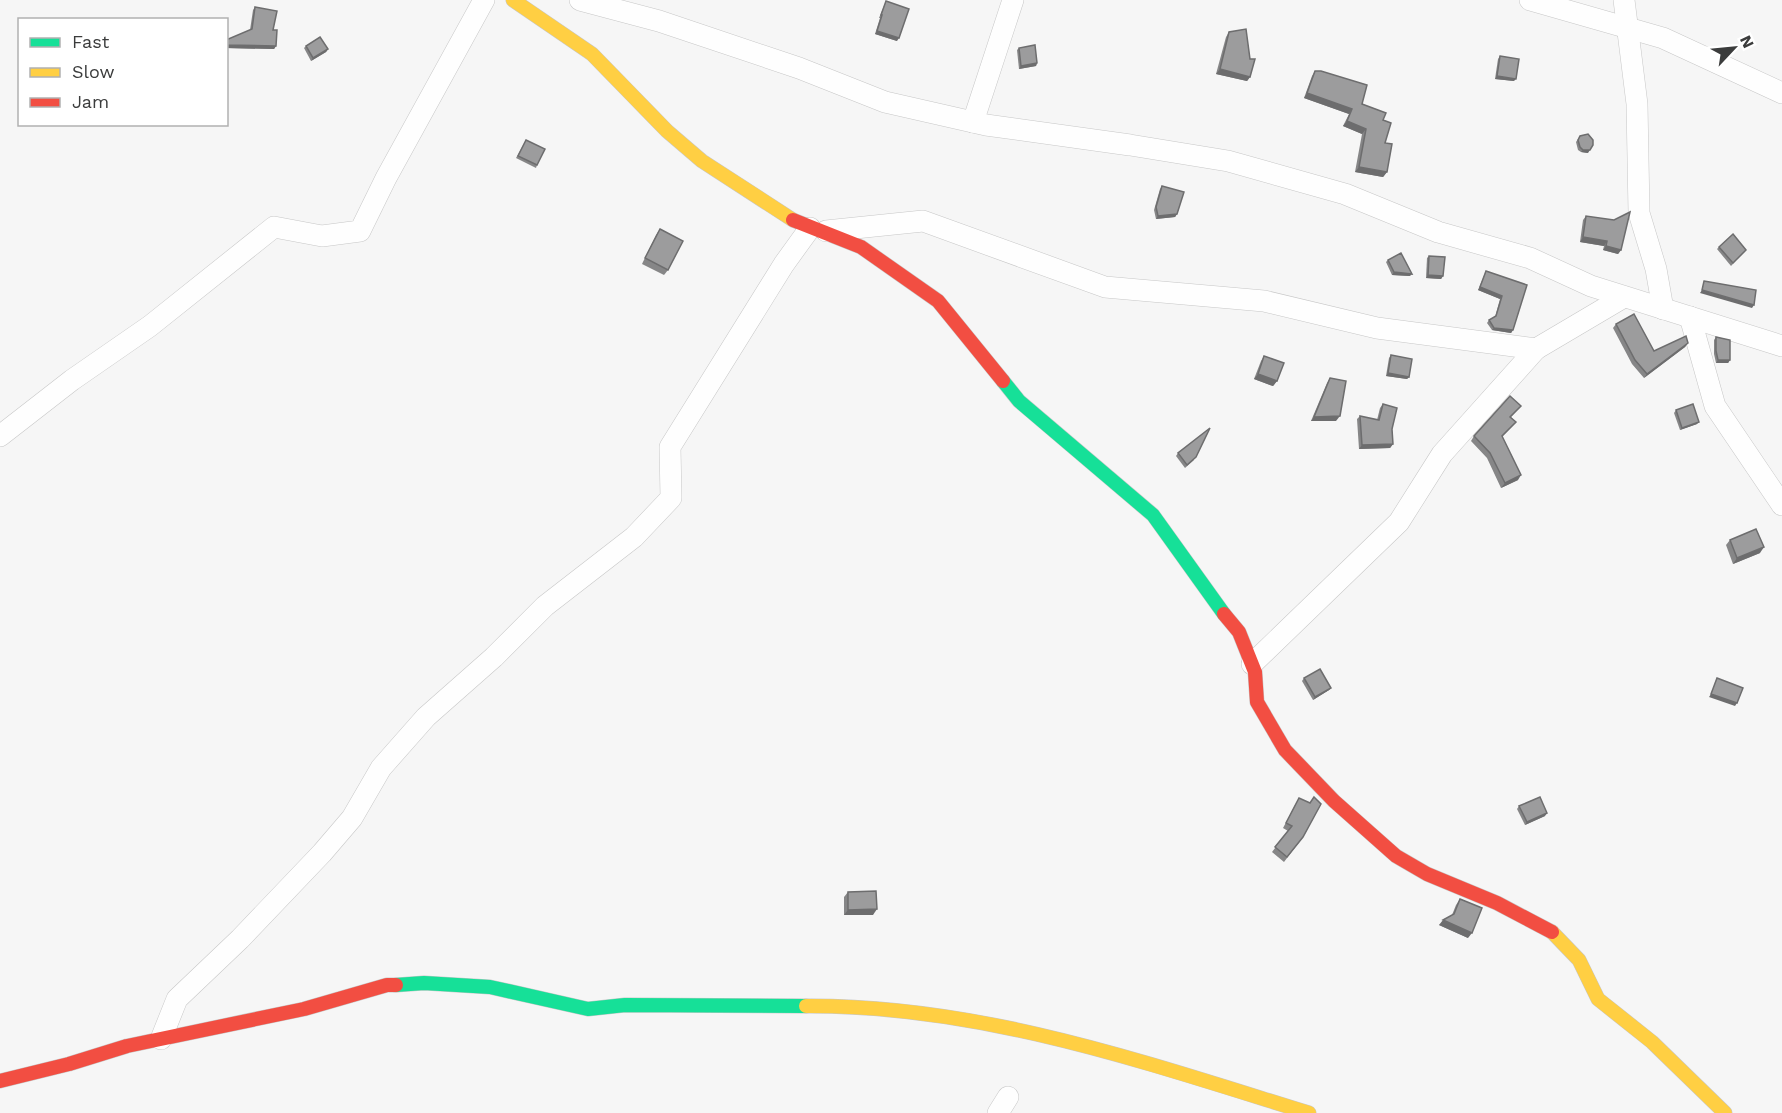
<svg xmlns="http://www.w3.org/2000/svg" width="1782" height="1113" viewBox="0 0 1782 1113" font-family="'Work Sans',sans-serif">
<rect width="100%" height="100%" fill="#f6f6f6"/>
<g fill="none" stroke-linecap="round" stroke-linejoin="round">
<!-- street casing -->
<g stroke="#c7c7c7" stroke-width="22">
<g id="street">
<path d="M 580,0 L 659,21 L 799,68 L 885,102 L 986,125 L 1130,145 L 1228,161 L 1345,194 L 1438,232 L 1530,258 L 1591,286 L 1782,346"/>
<path d="M 1530,0 L 1663,38 L 1782,93"/>
<path d="M 1624,0 L 1637,104 L 1639,213 L 1656,269 L 1663,309"/>
<path d="M 973,122 L 1013,0"/>
<path d="M 826,231 L 923,221 L 1105,287 L 1264,301 L 1377,328 L 1536,349 L 1624,297"/>
<path d="M 1690,317 L 1715,406 L 1782,505"/>
<path d="M 0,436 L 72,380 L 150,326 L 274,227 L 322,236 L 360,231 L 386,178 L 484,0"/>
<path d="M 1252,664 L 1399,522 L 1442,454 L 1536,349"/>
<path d="M 161,1039 L 177,999 L 240,939 L 322,853 L 352,818 L 381,768 L 426,717 L 494,657 L 545,606 L 634,537 L 671,498 L 670,447 L 784,264 L 810,228"/>
<path d="M 998,1113 L 1008,1097"/>
</g>
</g>
<!-- fast casing -->
<g stroke="#c7c7c7" stroke-width="15">
<g id="fast">
<path d="M 1003,381 L 1019,401 L 1153,515 L 1224,614"/>
<path d="M 396,985 L 424,983 L 490,987 L 588,1009 L 625,1005 L 806,1006"/>
</g>
</g>
<!-- slow casing -->
<g stroke="#c7c7c7" stroke-width="15">
<g id="slow">
<path d="M 513,0 L 592,54 L 667,131 L 702,161 L 793,220"/>
<path d="M 1552,932 L 1579,960 L 1598,999 L 1652,1042 L 1725,1113"/>
<path d="M 806,1006 C 981,1005 1144,1062 1309,1113"/>
</g>
</g>
<!-- jam casing -->
<g stroke="#c7c7c7" stroke-width="15">
<g id="jam">
<path d="M 793,220 L 861,247 L 938,301 L 1003,381"/>
<path d="M 1224,614 L 1239,632 L 1255,672 L 1257,702 L 1285,750 L 1334,801 L 1396,856 L 1427,874 L 1497,903 L 1552,932"/>
<path d="M 0,1081 L 69,1064 L 127,1046 L 304,1009 L 387,985 L 396,985"/>
</g>
</g>
<!-- street -->
<use href="#street" stroke="#fefefe" stroke-width="21"/>
<!-- fast -->
<use href="#fast" stroke="#16e098" stroke-width="14"/>
<!-- slow -->
<use href="#slow" stroke="#ffcf43" stroke-width="14"/>
<!-- jam -->
<use href="#jam" stroke="#f24e42" stroke-width="14"/>
</g>
<!-- wall -->
<g fill="#868687">
<path d="M 886,1 L 897,41 L 875,34 L 880,18 L 879,18 Z"/>
<path d="M 255,7 L 273,30 L 276,46 L 274,49 L 226,48 L 226,40 L 250,30 L 253,10 Z"/>
<path d="M 1229,32 L 1250,77 L 1247,81 L 1216,74 L 1226,37 Z"/>
<path d="M 306,46 L 328,49 L 326,52 L 311,61 L 304,48 Z"/>
<path d="M 1019,48 L 1037,63 L 1036,66 L 1019,69 L 1017,50 Z"/>
<path d="M 1500,56 L 1514,81 L 1495,79 L 1498,59 Z"/>
<path d="M 1315,71 L 1383,120 L 1387,172 L 1383,177 L 1355,172 L 1362,134 L 1343,126 L 1349,114 L 1304,98 L 1312,76 Z"/>
<path d="M 1580,136 L 1588,153 L 1581,152 L 1578,150 L 1576,142 Z"/>
<path d="M 526,140 L 537,165 L 536,168 L 516,158 Z"/>
<path d="M 1162,186 L 1177,214 L 1175,217 L 1156,219 L 1154,210 L 1160,189 Z"/>
<path d="M 1586,216 L 1621,250 L 1618,254 L 1603,250 L 1604,246 L 1580,242 L 1583,220 Z"/>
<path d="M 660,229 L 668,270 L 664,275 L 642,264 L 656,235 Z"/>
<path d="M 1719,247 L 1746,250 L 1731,266 L 1717,249 Z"/>
<path d="M 1429,256 L 1443,276 L 1441,279 L 1426,278 L 1427,258 Z"/>
<path d="M 1388,260 L 1410,276 L 1392,275 L 1386,262 Z"/>
<path d="M 1486,271 L 1527,285 L 1513,330 L 1511,333 L 1492,330 L 1487,323 L 1489,320 L 1495,317 L 1500,299 L 1478,290 Z"/>
<path d="M 1616,324 L 1654,351 L 1688,343 L 1685,347 L 1644,378 L 1632,364 L 1613,328 Z"/>
<path d="M 1716,337 L 1730,360 L 1728,363 L 1716,363 L 1714,354 L 1714,340 Z"/>
<path d="M 1391,355 L 1409,377 L 1407,379 L 1386,376 L 1389,358 Z"/>
<path d="M 1264,356 L 1277,381 L 1273,386 L 1254,379 L 1261,361 Z"/>
<path d="M 1330,378 L 1336,421 L 1311,421 L 1327,383 Z"/>
<path d="M 1383,404 L 1392,429 L 1393,444 L 1390,448 L 1359,449 L 1357,419 L 1360,416 L 1377,420 L 1380,408 Z"/>
<path d="M 1521,406 L 1511,417 L 1516,422 L 1502,437 L 1518,480 L 1501,488 L 1487,458 L 1471,441 L 1474,436 Z"/>
<path d="M 1676,410 L 1697,424 L 1680,430 L 1674,413 Z"/>
<path d="M 1178,453 L 1194,460 L 1185,468 L 1176,456 Z"/>
<path d="M 1730,540 L 1760,553 L 1733,564 L 1726,545 Z"/>
<path d="M 1304,678 L 1331,688 L 1329,690 L 1313,700 L 1302,681 Z"/>
<path d="M 1299,798 L 1303,837 L 1284,862 L 1272,852 L 1288,831 L 1283,828 Z"/>
<path d="M 1519,806 L 1545,816 L 1525,825 L 1517,809 Z"/>
<path d="M 848,892 L 873,915 L 844,915 L 844,897 Z"/>
<path d="M 1460,899 L 1468,938 L 1439,925 L 1452,915 L 1456,905 Z"/>
</g>
<!-- shaded-wall -->
<g fill="#6d6d6e">
<path d="M 877,31 L 899,38 L 897,41 L 875,34 Z"/>
<path d="M 226,45 L 276,46 L 274,49 L 226,48 Z"/>
<path d="M 328,49 L 326,52 L 311,61 L 313,58 Z"/>
<path d="M 1037,63 L 1036,66 L 1019,69 L 1021,66 Z"/>
<path d="M 1220,69 L 1250,77 L 1247,81 L 1216,74 Z"/>
<path d="M 1497,76 L 1516,79 L 1514,81 L 1495,79 Z"/>
<path d="M 1307,93 L 1352,109 L 1349,114 L 1304,98 Z"/>
<path d="M 1347,121 L 1366,129 L 1362,134 L 1343,126 Z"/>
<path d="M 1583,150 L 1590,150 L 1588,153 L 1581,152 Z"/>
<path d="M 1359,167 L 1387,172 L 1383,177 L 1355,172 Z"/>
<path d="M 1177,214 L 1175,217 L 1156,219 L 1158,216 Z"/>
<path d="M 1583,237 L 1607,241 L 1604,246 L 1580,242 Z"/>
<path d="M 1606,246 L 1621,250 L 1618,254 L 1603,250 Z"/>
<path d="M 1394,272 L 1412,274 L 1410,276 L 1392,275 Z"/>
<path d="M 1428,275 L 1443,276 L 1441,279 L 1426,278 Z"/>
<path d="M 1480,287 L 1502,296 L 1500,299 L 1478,290 Z"/>
<path d="M 1702,290 L 1754,305 L 1752,308 L 1700,293 Z"/>
<path d="M 1494,328 L 1513,330 L 1511,333 L 1492,330 Z"/>
<path d="M 1688,343 L 1685,347 L 1644,378 L 1647,374 Z"/>
<path d="M 1718,360 L 1730,360 L 1728,363 L 1716,363 Z"/>
<path d="M 1388,373 L 1409,377 L 1407,379 L 1386,376 Z"/>
<path d="M 1258,374 L 1277,381 L 1273,386 L 1254,379 Z"/>
<path d="M 1340,416 L 1336,421 L 1311,421 L 1314,417 Z"/>
<path d="M 1699,422 L 1697,424 L 1680,430 L 1682,428 Z"/>
<path d="M 1393,444 L 1390,448 L 1359,449 L 1362,445 Z"/>
<path d="M 1521,475 L 1518,480 L 1501,488 L 1505,483 Z"/>
<path d="M 1764,547 L 1760,553 L 1733,564 L 1737,558 Z"/>
<path d="M 1331,688 L 1329,690 L 1313,700 L 1315,697 Z"/>
<path d="M 1711,694 L 1737,703 L 1735,706 L 1709,697 Z"/>
<path d="M 1547,813 L 1545,816 L 1525,825 L 1527,822 Z"/>
<path d="M 877,909 L 873,915 L 844,915 L 848,910 Z"/>
<path d="M 1443,920 L 1472,933 L 1468,938 L 1439,925 Z"/>
</g>
<!-- building -->
<g fill="#9c9c9d" stroke="#6d6d6e" stroke-width="1.5">
<path d="M 886,1 L 909,9 L 899,38 L 877,31 L 882,15 L 881,15 Z"/>
<path d="M 255,7 L 277,11 L 273,30 L 277,30 L 276,46 L 226,45 L 226,40 L 252,29 Z"/>
<path d="M 1246,29 L 1250,59 L 1255,59 L 1250,77 L 1220,69 L 1229,32 Z"/>
<path d="M 320,37 L 328,49 L 313,58 L 306,46 Z"/>
<path d="M 1035,45 L 1037,63 L 1021,66 L 1019,48 Z"/>
<path d="M 1500,56 L 1519,59 L 1516,79 L 1497,76 Z"/>
<path d="M 1315,71 L 1321,71 L 1367,85 L 1362,104 L 1386,113 L 1383,120 L 1391,123 L 1385,143 L 1392,144 L 1387,172 L 1359,167 L 1366,129 L 1347,121 L 1352,109 L 1307,93 Z"/>
<path d="M 1588,134 L 1593,140 L 1593,145 L 1590,150 L 1583,150 L 1580,147 L 1578,140 L 1580,136 Z"/>
<path d="M 526,140 L 545,149 L 537,165 L 518,156 Z"/>
<path d="M 1162,186 L 1184,192 L 1177,214 L 1158,216 L 1156,207 Z"/>
<path d="M 1630,212 L 1621,250 L 1606,246 L 1607,241 L 1583,237 L 1586,216 L 1614,220 Z"/>
<path d="M 660,229 L 683,241 L 668,270 L 645,258 Z"/>
<path d="M 1733,234 L 1746,250 L 1733,263 L 1719,247 Z"/>
<path d="M 1401,253 L 1412,274 L 1394,272 L 1388,260 Z"/>
<path d="M 1429,256 L 1445,257 L 1443,276 L 1428,275 Z"/>
<path d="M 1486,271 L 1527,285 L 1513,330 L 1494,328 L 1489,320 L 1496,316 L 1502,296 L 1480,287 Z"/>
<path d="M 1704,281 L 1756,290 L 1754,305 L 1702,290 Z"/>
<path d="M 1634,314 L 1654,351 L 1686,336 L 1688,343 L 1647,374 L 1635,360 L 1616,324 Z"/>
<path d="M 1716,337 L 1730,340 L 1730,360 L 1718,360 L 1716,351 Z"/>
<path d="M 1391,355 L 1412,359 L 1409,377 L 1388,373 Z"/>
<path d="M 1264,356 L 1284,363 L 1277,381 L 1258,374 Z"/>
<path d="M 1330,378 L 1346,381 L 1340,416 L 1314,417 Z"/>
<path d="M 1510,396 L 1521,406 L 1510,417 L 1516,422 L 1502,436 L 1521,475 L 1505,483 L 1490,453 L 1474,436 Z"/>
<path d="M 1383,404 L 1397,408 L 1392,429 L 1393,444 L 1362,445 L 1360,416 L 1379,420 Z"/>
<path d="M 1693,404 L 1699,422 L 1682,428 L 1676,410 Z"/>
<path d="M 1210,428 L 1196,457 L 1187,465 L 1178,453 Z"/>
<path d="M 1756,529 L 1764,547 L 1737,558 L 1730,540 Z"/>
<path d="M 1320,669 L 1331,688 L 1315,697 L 1304,678 Z"/>
<path d="M 1717,678 L 1743,688 L 1737,703 L 1711,694 Z"/>
<path d="M 1314,797 L 1321,804 L 1303,837 L 1287,857 L 1275,847 L 1292,826 L 1286,823 L 1299,798 L 1310,803 Z"/>
<path d="M 1540,797 L 1547,813 L 1527,822 L 1519,806 Z"/>
<path d="M 876,891 L 877,909 L 848,910 L 848,892 Z"/>
<path d="M 1460,899 L 1482,908 L 1472,933 L 1443,920 L 1454,914 Z"/>
</g>
<!-- legend -->
<rect x="18" y="18" width="210" height="108" fill="#ffffff" stroke="#b1b1b1" stroke-width="1.5"/>
<rect x="30" y="38" width="30" height="9" fill="#16e098" stroke="#b1b1b1" stroke-width="1.5"/>
<text x="72" y="48" font-size="18" fill="#3b3c3c">Fast</text>
<rect x="30" y="68" width="30" height="9" fill="#ffcf43" stroke="#b1b1b1" stroke-width="1.5"/>
<text x="72" y="78" font-size="18" fill="#3b3c3c">Slow</text>
<rect x="30" y="98" width="30" height="9" fill="#f24e42" stroke="#b1b1b1" stroke-width="1.5"/>
<text x="72" y="108" font-size="18" fill="#3b3c3c">Jam</text>
<!-- north arrow -->
<g transform="translate(1734 48) rotate(64)" stroke="#ffffff" stroke-width="4.5" paint-order="stroke">
<path d="M0-4.5L10 22L0 15L-10 22Z" fill="#3b3c3c"/>
<text y="-9" font-size="16" font-weight="bold" text-anchor="middle" fill="#3b3c3c">N</text>
</g>
</svg>
